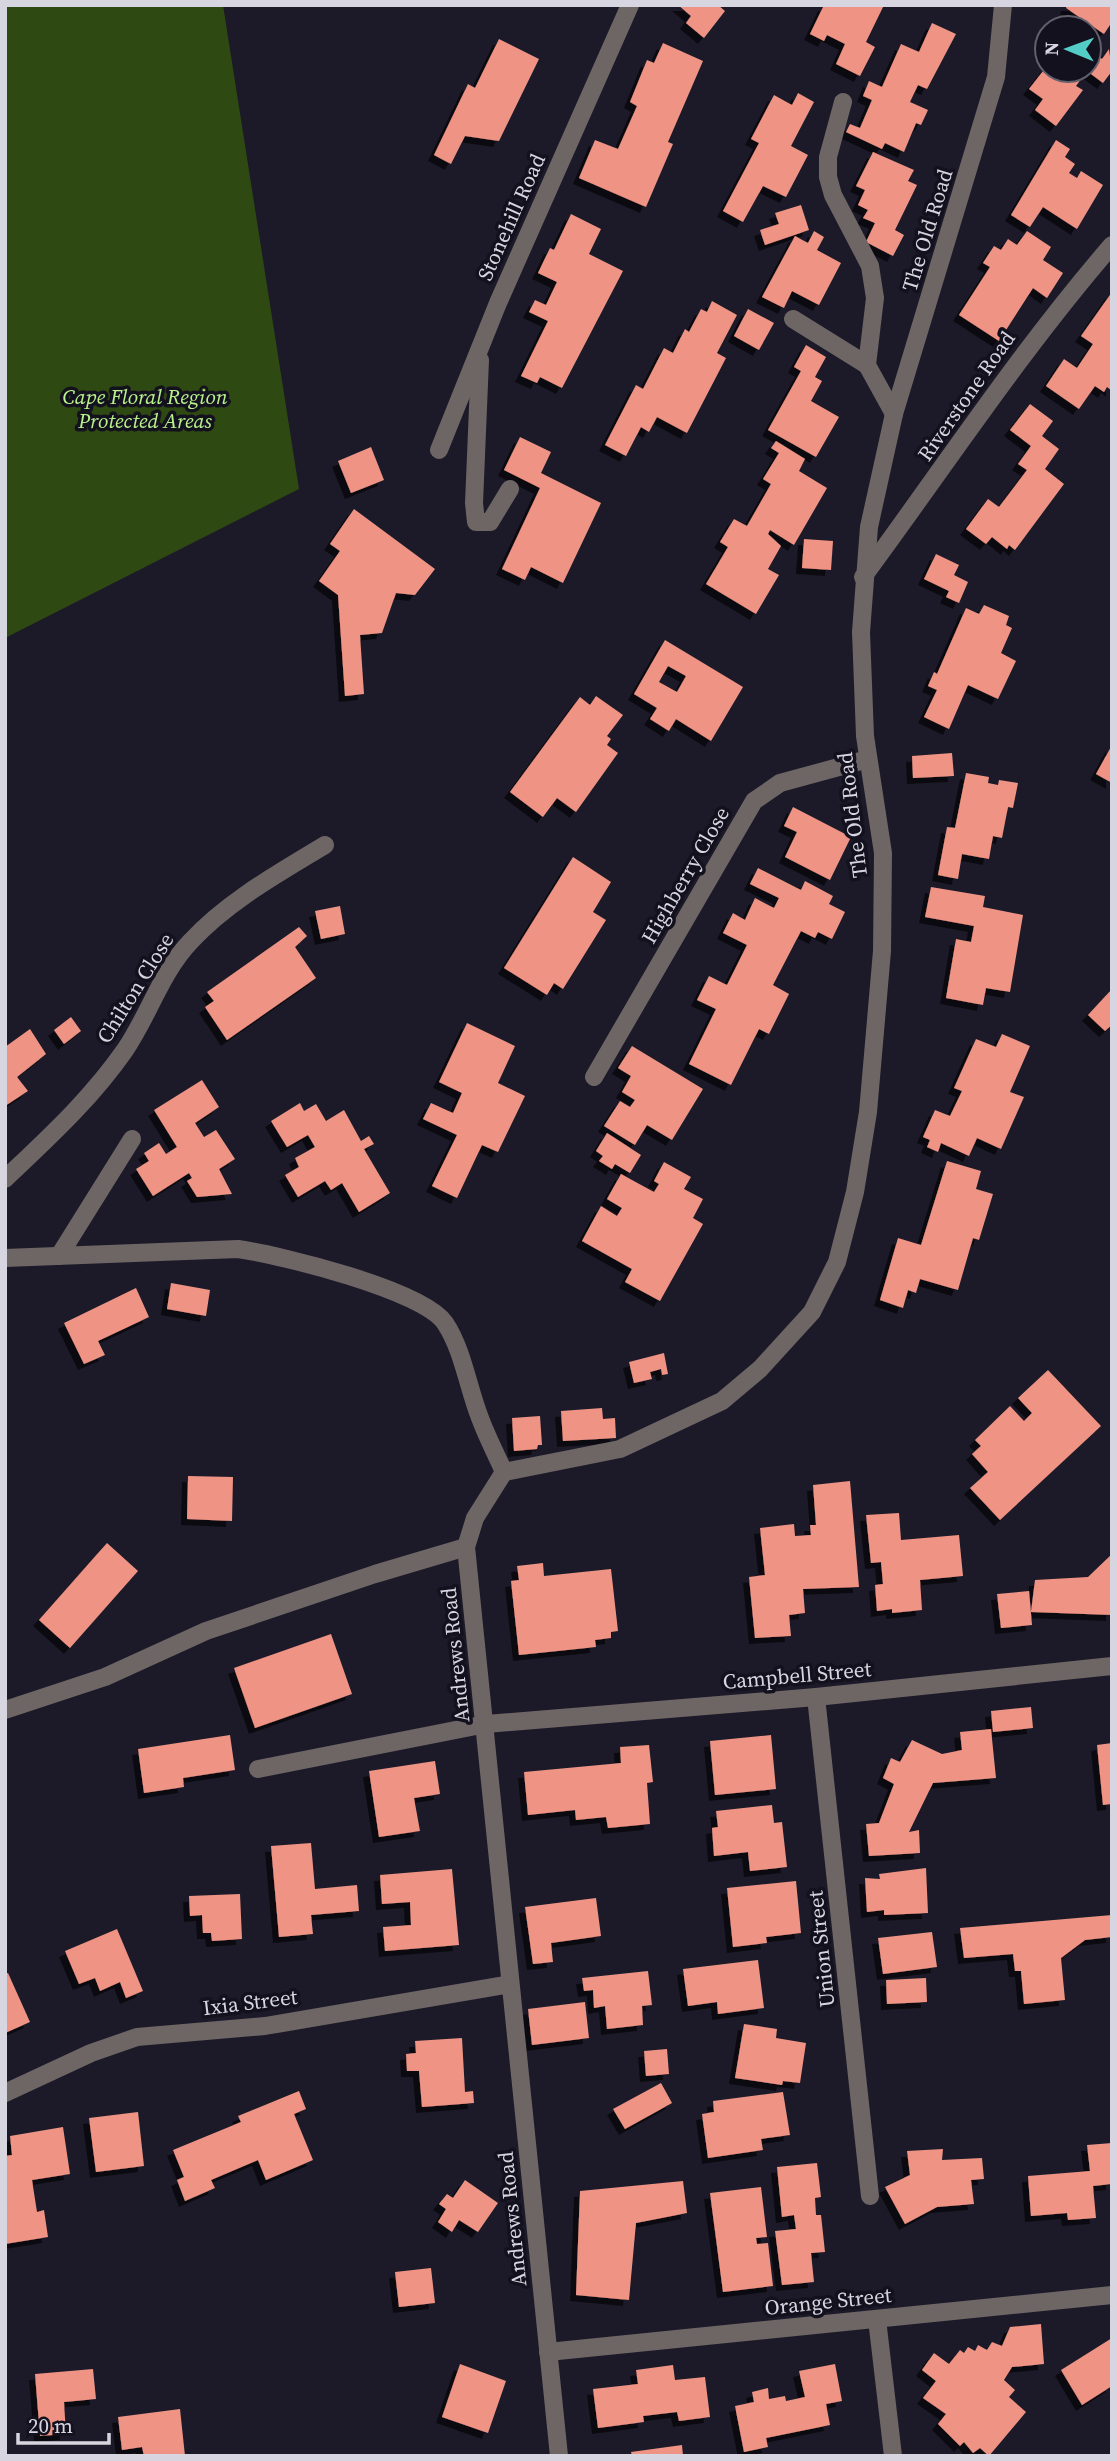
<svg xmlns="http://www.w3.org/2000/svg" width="1117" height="2461" viewBox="0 0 1117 2461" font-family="'Source Serif 4',serif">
<defs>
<filter id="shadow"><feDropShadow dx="-6" dy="6" stdDeviation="0" flood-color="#0009"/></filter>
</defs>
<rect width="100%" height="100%" fill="#1c1a28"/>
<!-- green -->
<path fill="#2f4913" d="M 5,5 L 223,5 L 299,489 L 5,638 Z"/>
<!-- building -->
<g fill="#ef9484" fill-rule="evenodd" filter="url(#shadow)">
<path d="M 678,5 L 718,5 L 725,11 L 704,38 L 686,23 L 691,16 Z"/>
<path d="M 824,5 L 884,5 L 866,42 L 875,47 L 860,76 L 836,64 L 845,44 L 827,35 L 824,41 L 810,34 Z"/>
<path d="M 1067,5 L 1112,5 L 1112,22 L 1104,34 L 1066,8 Z"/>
<path d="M 932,23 L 956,34 L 927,89 L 918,85 L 910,102 L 928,110 L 921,125 L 916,123 L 904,152 L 885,143 L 882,149 L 846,132 L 850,124 L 860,128 L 872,100 L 863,96 L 869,81 L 882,87 L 901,44 L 919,52 Z"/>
<path d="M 499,39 L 539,59 L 499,141 L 465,136 L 451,164 L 434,155 L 468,84 L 475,88 Z"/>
<path d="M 663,43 L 703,61 L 668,142 L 673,144 L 646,207 L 579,178 L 595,140 L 618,149 L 637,106 L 630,102 L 647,60 L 654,63 Z"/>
<path d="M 1109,49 L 1112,71 L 1103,83 L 1087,71 L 1076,86 L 1083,90 L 1056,126 L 1035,110 L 1043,99 L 1029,89 L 1047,66 L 1047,70 L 1089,70 L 1089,50 L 1102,59 Z"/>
<path d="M 798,93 L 814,102 L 791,146 L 808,155 L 786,197 L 763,186 L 743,222 L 723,211 L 759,143 L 751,139 L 774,95 L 792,105 Z"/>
<path d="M 1056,140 L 1070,149 L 1065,157 L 1075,164 L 1069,173 L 1077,178 L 1081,171 L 1103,185 L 1077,229 L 1043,207 L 1030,227 L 1011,215 Z"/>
<path d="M 873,152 L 914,170 L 908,181 L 917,185 L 895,230 L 904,235 L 893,256 L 866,242 L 875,223 L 863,218 L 868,210 L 858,205 L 865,190 L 856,186 Z"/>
<path d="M 801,205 L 809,230 L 765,245 L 760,230 L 779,224 L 775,213 Z"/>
<path d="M 571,214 L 601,229 L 589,254 L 623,271 L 562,388 L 540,377 L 537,383 L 521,376 L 548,321 L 529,312 L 535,300 L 546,305 L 557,282 L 538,273 L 550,248 L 554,250 Z"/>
<path d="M 814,231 L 824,237 L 817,250 L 841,263 L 819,305 L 792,291 L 784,308 L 762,297 L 795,236 L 808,243 Z"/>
<path d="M 1027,231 L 1051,247 L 1043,260 L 1063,273 L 1047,298 L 1033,288 L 999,341 L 959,315 L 990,267 L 983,263 L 994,246 L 1001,250 L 1008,239 L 1017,245 Z"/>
<path d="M 1112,292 L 1112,391 L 1107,387 L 1104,392 L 1095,386 L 1079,409 L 1046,386 L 1064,359 L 1077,368 L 1093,344 L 1081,336 Z"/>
<path d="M 712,301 L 737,315 L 717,353 L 726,358 L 687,433 L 657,417 L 649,432 L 641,427 L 626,456 L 605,445 L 636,385 L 643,389 L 664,348 L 673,353 L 685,329 L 689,332 L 701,309 L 707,312 Z"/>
<path d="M 748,309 L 774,323 L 759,350 L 734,336 Z"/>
<path d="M 806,345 L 826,357 L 815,377 L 822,381 L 811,401 L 839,417 L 816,457 L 768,430 L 801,371 L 794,367 Z"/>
<path d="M 1030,404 L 1053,421 L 1042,436 L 1059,449 L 1045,469 L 1064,484 L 1015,550 L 1009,545 L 1007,549 L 992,537 L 986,544 L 966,529 L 988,499 L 999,507 L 1027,470 L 1018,464 L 1031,446 L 1010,430 Z"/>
<path d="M 520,437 L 551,452 L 541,473 L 601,503 L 563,583 L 531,567 L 525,580 L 502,569 L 540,488 L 504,470 Z"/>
<path d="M 776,441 L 805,459 L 799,471 L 827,488 L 794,545 L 770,530 L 768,534 L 781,546 L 768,569 L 779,575 L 756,614 L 706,584 L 728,547 L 720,542 L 734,519 L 747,526 L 771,484 L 763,479 L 779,453 L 771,448 Z"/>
<path d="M 371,447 L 384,480 L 351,493 L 338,461 Z"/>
<path d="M 354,509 L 435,569 L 415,595 L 396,593 L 382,633 L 360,635 L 364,694 L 345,696 L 338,595 L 319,581 L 340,551 L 330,544 Z"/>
<path d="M 804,539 L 833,541 L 831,570 L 802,568 Z"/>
<path d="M 936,554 L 959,565 L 954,575 L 968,582 L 959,603 L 946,597 L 949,591 L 924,579 Z"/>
<path d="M 984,605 L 1009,616 L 1006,625 L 1012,628 L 1001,653 L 1016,661 L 998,699 L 968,685 L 949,729 L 924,717 L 937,690 L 928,686 L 934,672 L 937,674 L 966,608 L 979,614 Z"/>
<path d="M 665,640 L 743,687 L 711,741 L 676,719 L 669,731 L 650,719 L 657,708 L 634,694 ZM 668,666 L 686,676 L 677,692 L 659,682 Z"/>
<path d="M 596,696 L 623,715 L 607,736 L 611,739 L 607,745 L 618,753 L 576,812 L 557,798 L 543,817 L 510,792 L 580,697 L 590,705 Z"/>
<path d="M 1112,745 L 1112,783 L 1096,774 Z"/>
<path d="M 952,753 L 954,776 L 913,778 L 912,756 Z"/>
<path d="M 966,773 L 989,777 L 988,783 L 998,785 L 999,780 L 1018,783 L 1013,808 L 1008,807 L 1002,838 L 993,836 L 989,859 L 962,854 L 958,879 L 938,875 L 947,827 L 955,828 Z"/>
<path d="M 793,807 L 851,837 L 830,880 L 785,857 L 797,832 L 784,826 Z"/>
<path d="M 573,857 L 611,882 L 593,912 L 606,920 L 563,989 L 554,983 L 547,995 L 504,968 Z"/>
<path d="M 758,868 L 801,890 L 805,881 L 833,896 L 829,904 L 845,912 L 832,939 L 818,932 L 815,938 L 801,931 L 773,985 L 789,994 L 769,1034 L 759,1029 L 731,1085 L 689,1064 L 716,1009 L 697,1000 L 709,976 L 727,985 L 747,945 L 723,933 L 733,913 L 745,920 L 755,898 L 774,908 L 779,898 L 750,884 Z"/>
<path d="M 931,887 L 985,896 L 983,907 L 1023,915 L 1010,992 L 986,988 L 983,1005 L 946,998 L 956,939 L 971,942 L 974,926 L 925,917 Z"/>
<path d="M 340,906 L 345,934 L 321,939 L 315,911 Z"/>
<path d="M 299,927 L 307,936 L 295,947 L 316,978 L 227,1040 L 205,1007 L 214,1001 L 207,992 Z"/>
<path d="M 1112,989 L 1112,1025 L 1105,1031 L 1088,1015 Z"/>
<path d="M 71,1017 L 81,1031 L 64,1044 L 54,1030 Z"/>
<path d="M 467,1023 L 515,1046 L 498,1083 L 525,1096 L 498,1152 L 482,1145 L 457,1198 L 432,1186 L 457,1135 L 423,1119 L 431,1103 L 453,1113 L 462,1093 L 439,1082 Z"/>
<path d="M 30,1029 L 46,1054 L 17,1077 L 28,1091 L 5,1106 L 5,1047 Z"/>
<path d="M 1002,1034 L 1030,1046 L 1010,1092 L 1024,1097 L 1001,1149 L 977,1138 L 969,1156 L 941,1143 L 938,1152 L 927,1147 L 930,1140 L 923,1137 L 935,1110 L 950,1116 L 962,1091 L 954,1088 L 976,1039 L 996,1047 Z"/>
<path d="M 632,1046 L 703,1089 L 672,1140 L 647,1125 L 635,1145 L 604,1126 L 620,1101 L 630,1107 L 635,1100 L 622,1092 L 631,1076 L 618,1068 Z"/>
<path d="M 202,1080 L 219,1107 L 195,1123 L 204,1137 L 216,1130 L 235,1159 L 219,1169 L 232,1194 L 197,1197 L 187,1181 L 192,1178 L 189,1173 L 153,1196 L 136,1169 L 149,1161 L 144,1153 L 159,1143 L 166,1154 L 177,1147 L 154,1110 Z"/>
<path d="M 300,1103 L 304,1111 L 316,1104 L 326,1121 L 344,1110 L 361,1141 L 369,1136 L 374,1144 L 364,1149 L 390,1193 L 359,1212 L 342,1183 L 331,1190 L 325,1181 L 298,1197 L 285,1175 L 299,1167 L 295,1158 L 315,1147 L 308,1135 L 287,1147 L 271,1121 Z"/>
<path d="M 607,1133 L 641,1155 L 630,1173 L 615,1164 L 612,1169 L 599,1161 L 603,1156 L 596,1151 Z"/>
<path d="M 947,1161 L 981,1171 L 976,1189 L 993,1194 L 979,1240 L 973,1238 L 958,1290 L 920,1279 L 916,1293 L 908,1290 L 903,1308 L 880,1300 L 898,1238 L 921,1245 Z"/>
<path d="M 664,1162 L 691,1177 L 684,1189 L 703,1199 L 693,1218 L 703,1224 L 660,1301 L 625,1282 L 632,1269 L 582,1241 L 601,1206 L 617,1216 L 622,1208 L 607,1199 L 621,1174 L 654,1192 L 659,1184 L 654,1181 Z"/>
<path d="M 171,1283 L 210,1290 L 206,1316 L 167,1309 Z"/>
<path d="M 136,1288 L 149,1317 L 98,1341 L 105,1355 L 84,1364 L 64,1323 Z"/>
<path d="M 664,1353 L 668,1374 L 662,1375 L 661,1369 L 650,1372 L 652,1379 L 634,1383 L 629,1362 Z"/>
<path d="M 1048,1370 L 1101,1426 L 1000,1520 L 970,1488 L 988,1472 L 972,1454 L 981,1446 L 975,1440 L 1010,1406 L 1024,1421 L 1032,1413 L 1018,1398 Z"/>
<path d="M 602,1408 L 603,1419 L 615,1418 L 616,1438 L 563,1441 L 561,1411 Z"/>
<path d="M 540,1416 L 542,1445 L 538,1445 L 537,1449 L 514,1451 L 512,1418 Z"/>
<path d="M 188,1476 L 233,1477 L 232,1521 L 187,1519 Z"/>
<path d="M 850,1481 L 859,1587 L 803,1589 L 805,1613 L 789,1615 L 791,1636 L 755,1638 L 749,1577 L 765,1575 L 760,1528 L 794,1524 L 795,1536 L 811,1535 L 810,1525 L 816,1525 L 813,1485 Z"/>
<path d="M 899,1513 L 901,1540 L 959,1535 L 963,1576 L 920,1580 L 922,1610 L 892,1613 L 892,1609 L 877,1611 L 875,1585 L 883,1584 L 881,1562 L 871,1563 L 866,1515 Z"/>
<path d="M 107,1543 L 138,1571 L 70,1648 L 39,1620 Z"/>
<path d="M 1112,1554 L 1112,1615 L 1031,1612 L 1035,1580 L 1088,1577 Z"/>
<path d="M 543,1563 L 544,1576 L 611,1569 L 618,1631 L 611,1632 L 611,1638 L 595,1640 L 596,1647 L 519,1655 L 511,1581 L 519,1580 L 517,1566 Z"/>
<path d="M 1029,1591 L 1032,1625 L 1001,1628 L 997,1594 Z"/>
<path d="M 331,1634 L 352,1694 L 255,1728 L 234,1668 Z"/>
<path d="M 1031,1707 L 1033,1728 L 993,1732 L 991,1711 Z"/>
<path d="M 991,1729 L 996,1778 L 933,1783 L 909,1832 L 919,1830 L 920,1853 L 869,1856 L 866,1824 L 879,1823 L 894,1784 L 883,1778 L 891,1758 L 900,1762 L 912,1740 L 942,1754 L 962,1750 L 960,1732 Z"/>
<path d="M 230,1735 L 235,1770 L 183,1778 L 184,1787 L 144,1793 L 138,1749 Z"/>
<path d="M 771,1735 L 776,1789 L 715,1795 L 710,1741 Z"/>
<path d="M 1112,1743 L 1112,1804 L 1103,1805 L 1097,1745 Z"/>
<path d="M 649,1745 L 653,1782 L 647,1783 L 650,1824 L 608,1828 L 606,1817 L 576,1820 L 575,1810 L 528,1815 L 524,1772 L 621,1763 L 620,1747 Z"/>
<path d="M 435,1761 L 440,1794 L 414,1798 L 420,1831 L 379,1837 L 369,1771 Z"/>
<path d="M 772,1805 L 774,1823 L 782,1822 L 787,1867 L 750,1871 L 748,1852 L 714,1856 L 712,1828 L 718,1827 L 716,1811 Z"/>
<path d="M 311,1843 L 315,1889 L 357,1885 L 359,1911 L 311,1915 L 313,1934 L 279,1937 L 271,1846 Z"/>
<path d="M 926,1868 L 928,1913 L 884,1915 L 884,1910 L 867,1912 L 865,1878 L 880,1879 L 879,1874 Z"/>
<path d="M 452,1869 L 459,1945 L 385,1951 L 383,1927 L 411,1925 L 410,1902 L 382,1904 L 380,1875 Z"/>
<path d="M 796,1881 L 801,1933 L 766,1937 L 767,1943 L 733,1947 L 727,1888 Z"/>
<path d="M 240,1894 L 242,1939 L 212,1941 L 211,1933 L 203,1933 L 202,1915 L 190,1916 L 189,1896 Z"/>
<path d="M 596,1898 L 601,1936 L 551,1943 L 553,1962 L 533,1964 L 525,1907 Z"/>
<path d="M 1112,1915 L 1112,1937 L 1085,1940 L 1061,1958 L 1065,2000 L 1024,2004 L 1021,1971 L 1015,1971 L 1013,1954 L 964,1958 L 960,1928 Z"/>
<path d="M 117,1929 L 143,1991 L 126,1998 L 120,1982 L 100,1991 L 95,1978 L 79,1984 L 65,1951 Z"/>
<path d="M 932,1932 L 937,1967 L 883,1974 L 878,1938 Z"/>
<path d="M 758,1960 L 764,2008 L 718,2014 L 717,2002 L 688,2006 L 683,1969 Z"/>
<path d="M 648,1971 L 652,2005 L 642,2006 L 643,2025 L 607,2029 L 605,2006 L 594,2008 L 593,1990 L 584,1991 L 582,1978 Z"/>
<path d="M 8,1973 L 30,2022 L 5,2033 L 5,1974 Z"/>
<path d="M 926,1978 L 927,2002 L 887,2004 L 886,1980 Z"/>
<path d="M 585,2002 L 589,2038 L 532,2045 L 528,2009 Z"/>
<path d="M 744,2024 L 777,2029 L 776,2038 L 806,2043 L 800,2083 L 783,2081 L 782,2085 L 735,2078 Z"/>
<path d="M 462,2038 L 465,2092 L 473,2091 L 474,2103 L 422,2107 L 419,2071 L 407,2071 L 406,2054 L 416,2053 L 415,2041 Z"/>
<path d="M 667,2049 L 669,2074 L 646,2076 L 644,2051 Z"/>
<path d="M 661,2083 L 672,2103 L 625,2129 L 613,2109 Z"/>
<path d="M 299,2091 L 306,2109 L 294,2114 L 313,2160 L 266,2180 L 258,2160 L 211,2180 L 215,2188 L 185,2201 L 177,2180 L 184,2177 L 173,2150 L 241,2122 L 238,2116 Z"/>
<path d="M 783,2092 L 790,2135 L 761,2139 L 763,2150 L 708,2158 L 702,2114 L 714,2112 L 713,2101 Z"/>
<path d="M 138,2112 L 144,2166 L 96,2172 L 89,2118 Z"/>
<path d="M 63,2127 L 70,2174 L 32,2180 L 37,2212 L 44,2210 L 48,2237 L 5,2244 L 5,2156 L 12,2155 L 10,2136 Z"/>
<path d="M 1112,2143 L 1112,2184 L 1093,2186 L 1096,2218 L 1068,2220 L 1067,2213 L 1031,2216 L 1028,2176 L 1090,2171 L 1087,2145 Z"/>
<path d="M 943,2149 L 942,2160 L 982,2158 L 984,2179 L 971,2180 L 974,2204 L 937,2207 L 905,2224 L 885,2187 L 910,2175 L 907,2151 Z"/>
<path d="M 817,2163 L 821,2197 L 815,2198 L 816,2215 L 821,2215 L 825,2252 L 811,2253 L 814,2282 L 782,2285 L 775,2231 L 796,2229 L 794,2215 L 782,2217 L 777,2167 Z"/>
<path d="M 465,2180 L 498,2203 L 478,2232 L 459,2220 L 452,2232 L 438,2222 L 446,2209 L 439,2204 L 447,2194 L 453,2198 Z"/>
<path d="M 683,2181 L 687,2213 L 636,2223 L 629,2300 L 576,2295 L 580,2191 Z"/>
<path d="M 761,2187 L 767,2237 L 756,2238 L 757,2244 L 768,2243 L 773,2286 L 723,2292 L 710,2193 Z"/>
<path d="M 431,2268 L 435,2303 L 399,2307 L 395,2272 Z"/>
<path d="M 1041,2324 L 1044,2364 L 1012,2367 L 1004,2380 L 1015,2390 L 1009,2397 L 1026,2412 L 989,2456 L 980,2448 L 973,2453 L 964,2442 L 960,2446 L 938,2424 L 946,2414 L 923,2398 L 936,2381 L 922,2370 L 934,2353 L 949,2364 L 960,2350 L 964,2353 L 968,2347 L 975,2351 L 978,2345 L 987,2350 L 992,2342 L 1002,2346 L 1010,2327 Z"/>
<path d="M 1112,2338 L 1112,2386 L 1082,2405 L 1061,2370 Z"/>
<path d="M 460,2364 L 506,2381 L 488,2433 L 442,2417 Z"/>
<path d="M 835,2364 L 842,2401 L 826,2404 L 830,2425 L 766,2438 L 768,2447 L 744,2452 L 735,2406 L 754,2402 L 752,2392 L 768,2388 L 769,2399 L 785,2396 L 786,2401 L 805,2397 L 799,2371 Z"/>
<path d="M 673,2365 L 675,2380 L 705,2377 L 710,2417 L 679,2421 L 677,2412 L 643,2416 L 644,2422 L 598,2428 L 593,2389 L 638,2384 L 636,2370 Z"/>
<path d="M 93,2369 L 96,2399 L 64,2402 L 66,2434 L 40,2436 L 35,2374 Z"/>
<path d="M 180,2409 L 185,2456 L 144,2456 L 142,2447 L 122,2450 L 118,2417 Z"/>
<path d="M 682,2445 L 683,2456 L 632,2456 L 631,2452 Z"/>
</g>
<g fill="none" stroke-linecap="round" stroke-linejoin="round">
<!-- minor -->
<g stroke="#6e6565" stroke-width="18">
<path d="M 843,102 L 828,157 L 828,177 L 833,195 L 870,266 L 875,298 L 867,365 L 894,414"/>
<path d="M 793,319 L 867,365"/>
<path d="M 480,360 L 474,503 L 476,522 L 490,522 L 510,489"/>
<path d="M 439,450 L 498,303 L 630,5"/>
<path d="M 863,577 C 945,466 1021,350 1112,245"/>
<path d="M 594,1077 L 754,801 L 780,783 L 868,759"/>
<path d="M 5,1179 C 48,1138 91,1099 125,1050 C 149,1015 161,972 191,941 C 228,901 279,873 325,845"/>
<path d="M 59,1256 L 132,1139"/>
<path d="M 5,1258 L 238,1249 C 280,1255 423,1290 445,1323 C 463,1350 468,1388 480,1418 C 487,1437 496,1454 504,1472 L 475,1518 L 466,1547 L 559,2456"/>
<path d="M 504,1472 L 620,1449 L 722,1401 L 760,1369 L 812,1312 L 837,1262 L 855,1192 L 868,1112 L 882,951 L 883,853 L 865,736 L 861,632 L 869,527 L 894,414 L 996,77 L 1003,5"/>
<path d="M 816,1697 L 870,2196"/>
<path d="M 5,1710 L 105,1677 L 206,1631 L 375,1574 L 466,1547"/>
<path d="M 258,1769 L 486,1724 L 816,1697 L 1112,1666"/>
<path d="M 5,2093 L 91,2053 L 137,2037 L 265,2026 L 510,1984"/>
<path d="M 877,2319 L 893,2456"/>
<path d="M 548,2352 L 1112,2295"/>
</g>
</g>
<g text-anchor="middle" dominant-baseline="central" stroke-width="7" stroke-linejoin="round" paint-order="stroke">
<!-- street labels -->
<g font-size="21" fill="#d7d6e0" stroke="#13111e">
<text transform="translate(511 217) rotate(-66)">Stonehill Road</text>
<text transform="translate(927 230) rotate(-73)">The Old Road</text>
<text transform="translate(966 396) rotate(-55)">Riverstone Road</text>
<text transform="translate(852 815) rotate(-97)">The Old Road</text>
<text transform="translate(685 875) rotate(-60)">Highberry Close</text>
<text transform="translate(135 988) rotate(-58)">Chilton Close</text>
<text transform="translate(455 1655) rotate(-96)">Andrews Road</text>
<text transform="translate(797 1675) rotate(-5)">Campbell Street</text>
<text transform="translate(821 1949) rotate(-96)">Union Street</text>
<text transform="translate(250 2002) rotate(-7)">Ixia Street</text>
<text transform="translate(512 2219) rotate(-96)">Andrews Road</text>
<text transform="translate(828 2301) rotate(-6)">Orange Street</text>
</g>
<!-- park labels -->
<g font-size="21" font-style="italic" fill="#baf28b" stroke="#13111e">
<text x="145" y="396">Cape Floral Region<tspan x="145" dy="24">Protected Areas</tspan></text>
</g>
</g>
<!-- border -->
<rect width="1117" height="2461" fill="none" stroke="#d7d6e0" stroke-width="14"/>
<!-- north arrow -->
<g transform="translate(1068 49) rotate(271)"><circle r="33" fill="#13111e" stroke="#61606c" stroke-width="2"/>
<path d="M0-5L12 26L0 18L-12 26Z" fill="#54cdc7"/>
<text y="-10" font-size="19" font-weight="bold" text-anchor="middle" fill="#d7d6e0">N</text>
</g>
<!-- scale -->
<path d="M18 2433v10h91v-10" fill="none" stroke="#d7d6e0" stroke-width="3.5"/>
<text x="28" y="2433" font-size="21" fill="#d7d6e0" stroke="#13111e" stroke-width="5" paint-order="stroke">20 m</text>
</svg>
